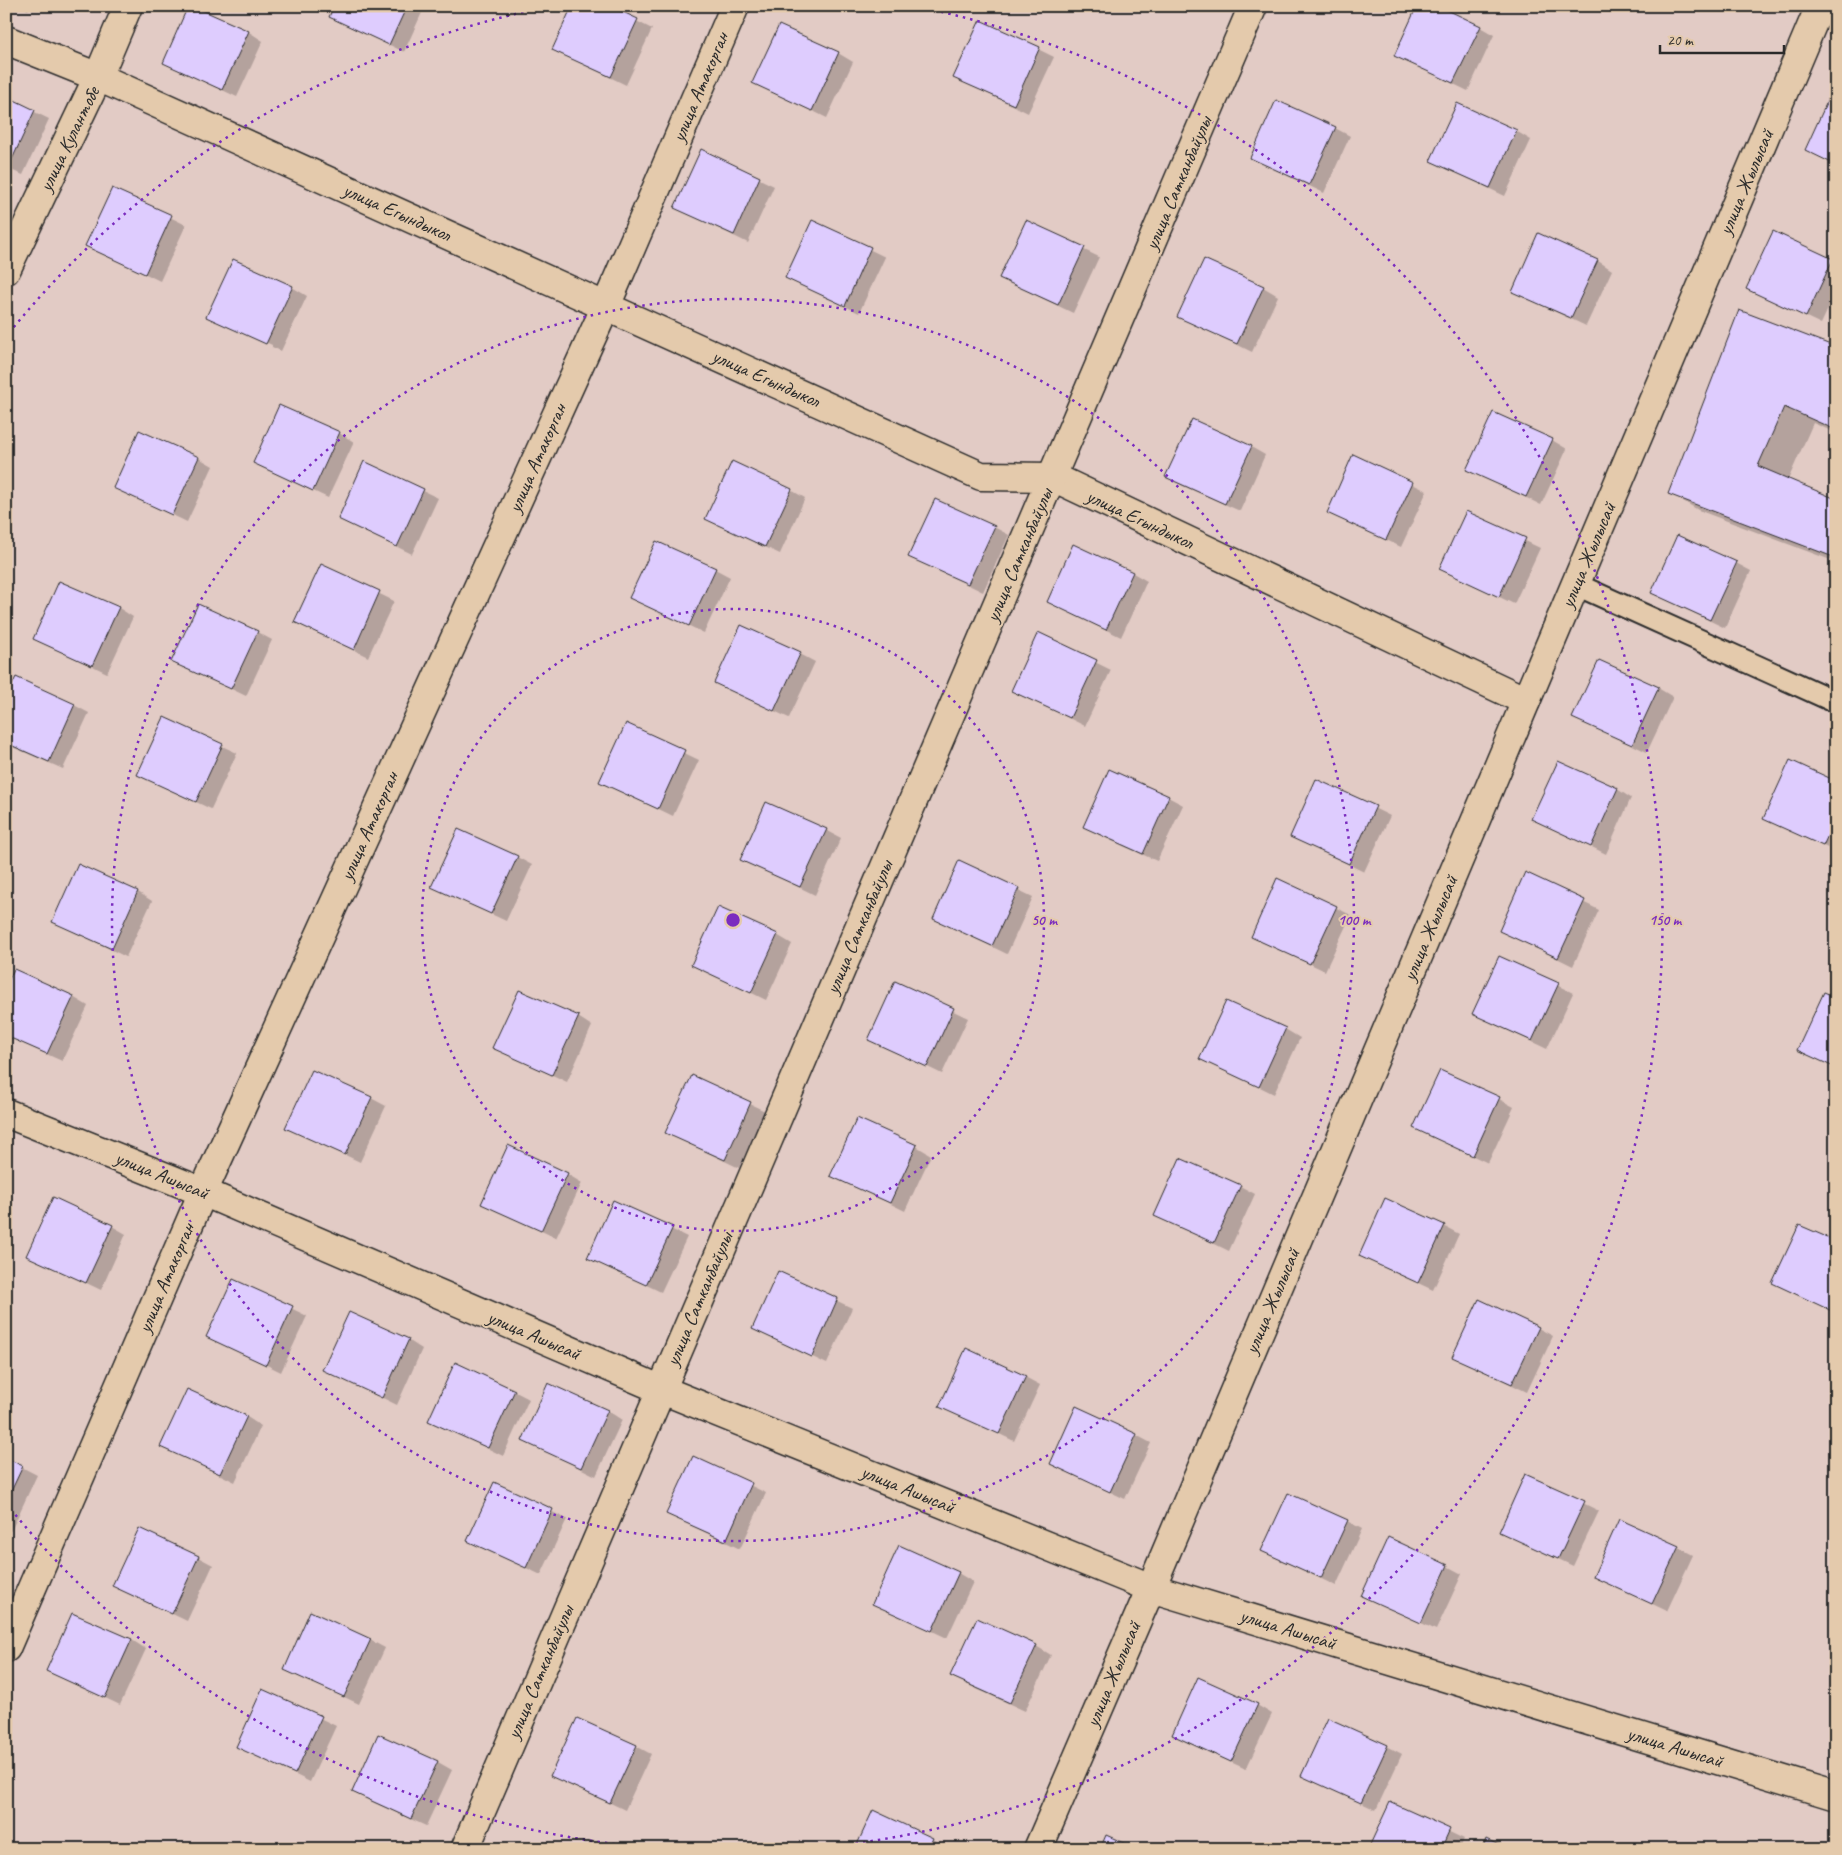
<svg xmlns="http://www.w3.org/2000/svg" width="1842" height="1855" viewBox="0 0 1842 1855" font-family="Caveat,sans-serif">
<rect width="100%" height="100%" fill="#e2cbc5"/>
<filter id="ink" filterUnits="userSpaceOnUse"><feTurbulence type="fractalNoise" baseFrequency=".02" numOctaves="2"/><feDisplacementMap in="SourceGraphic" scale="10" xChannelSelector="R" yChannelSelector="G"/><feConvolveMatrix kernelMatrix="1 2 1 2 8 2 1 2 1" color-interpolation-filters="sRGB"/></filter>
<g filter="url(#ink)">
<!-- shadow -->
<g fill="#0003">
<path d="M 21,6 L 30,6 L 28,10 Z"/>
<path d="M 190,6 L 249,32 L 263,41 L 237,97 L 164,62 Z"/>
<path d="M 335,6 L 425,6 L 404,52 L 331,16 Z"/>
<path d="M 607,6 L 652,29 L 626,85 L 554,50 Z"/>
<path d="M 981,21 L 1054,57 L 1028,113 L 955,77 Z"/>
<path d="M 1480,27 L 1494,35 L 1468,91 L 1396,56 Z"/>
<path d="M 838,53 L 853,62 L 827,118 L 754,82 Z"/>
<path d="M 6,98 L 49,119 L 23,175 L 6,168 Z"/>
<path d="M 1335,128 L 1350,136 L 1324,193 L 1251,158 Z"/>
<path d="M 1516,131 L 1531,140 L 1505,196 L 1431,161 Z"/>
<path d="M 701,151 L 774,186 L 748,243 L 675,207 Z"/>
<path d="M 113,189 L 186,225 L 160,281 L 87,245 Z"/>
<path d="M 812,221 L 885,257 L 859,313 L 786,277 Z"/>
<path d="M 1026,222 L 1099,257 L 1073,313 L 1000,278 Z"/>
<path d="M 1539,235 L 1598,261 L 1612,270 L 1586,326 L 1528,299 L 1513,291 Z"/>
<path d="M 1832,260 L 1836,262 L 1836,292 L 1821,324 L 1748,289 Z"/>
<path d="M 292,287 L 307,296 L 281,351 L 272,347 L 272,345 L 221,322 L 221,324 L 208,316 Z"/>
<path d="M 1263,287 L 1278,296 L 1252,352 L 1179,316 Z"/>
<path d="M 1836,348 L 1836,433 L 1813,423 L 1788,480 L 1836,501 L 1836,562 L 1698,510 L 1670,493 Z"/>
<path d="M 339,433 L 354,442 L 328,498 L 254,463 Z"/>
<path d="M 1552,440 L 1567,449 L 1541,505 L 1468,469 Z"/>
<path d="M 1251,447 L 1265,455 L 1240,511 L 1181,485 L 1167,477 Z"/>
<path d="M 1354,456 L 1427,491 L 1401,547 L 1328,512 Z"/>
<path d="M 199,458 L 213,466 L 187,522 L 114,487 Z"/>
<path d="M 365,463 L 438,498 L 412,554 L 339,519 Z"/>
<path d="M 791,490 L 805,498 L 780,554 L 706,519 Z"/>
<path d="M 1467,513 L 1540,548 L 1514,604 L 1441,569 Z"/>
<path d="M 994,527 L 1009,535 L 983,592 L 909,556 Z"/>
<path d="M 1736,563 L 1751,571 L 1725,628 L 1652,593 Z"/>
<path d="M 321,565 L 394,601 L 368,657 L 295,621 Z"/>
<path d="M 715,569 L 730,577 L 704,633 L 631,598 Z"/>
<path d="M 1133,573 L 1147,581 L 1121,637 L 1048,602 Z"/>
<path d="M 60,582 L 119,608 L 133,617 L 107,673 L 35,638 Z"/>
<path d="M 257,632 L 272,640 L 246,696 L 173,661 Z"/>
<path d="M 1038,634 L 1111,670 L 1085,726 L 1012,690 Z"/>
<path d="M 800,654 L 815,662 L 789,718 L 716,683 Z"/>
<path d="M 1658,688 L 1673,697 L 1647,752 L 1574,717 Z"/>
<path d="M 6,700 L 74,705 L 89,713 L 63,769 L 6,744 Z"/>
<path d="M 164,719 L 237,753 L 211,809 L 138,775 Z"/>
<path d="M 626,725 L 699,760 L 673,816 L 601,781 Z"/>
<path d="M 1317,780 L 1390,816 L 1364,872 L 1291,836 Z"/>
<path d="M 1836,783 L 1836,852 L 1765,818 Z"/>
<path d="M 1617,789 L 1631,798 L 1606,854 L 1533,818 Z"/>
<path d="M 1168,797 L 1183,805 L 1157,861 L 1099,835 L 1084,826 Z"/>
<path d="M 826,830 L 841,838 L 815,895 L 741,859 Z"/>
<path d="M 517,857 L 532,865 L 506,921 L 433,887 Z"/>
<path d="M 960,862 L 1033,897 L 1007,954 L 935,919 Z"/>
<path d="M 79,866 L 138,892 L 152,901 L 126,957 L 53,921 Z"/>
<path d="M 1526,874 L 1599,910 L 1573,966 L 1500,930 Z"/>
<path d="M 1278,880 L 1351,915 L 1325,971 L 1252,936 Z"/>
<path d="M 777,935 L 792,944 L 766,1000 L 693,964 Z"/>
<path d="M 1500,957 L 1573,993 L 1547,1049 L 1474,1014 Z"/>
<path d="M 895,983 L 968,1018 L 942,1074 L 870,1039 Z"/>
<path d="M 6,988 L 73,997 L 88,1006 L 62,1061 L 6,1036 Z"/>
<path d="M 578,1017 L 592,1026 L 567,1082 L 494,1047 Z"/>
<path d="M 1285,1029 L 1300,1038 L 1274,1094 L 1201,1058 Z"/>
<path d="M 692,1077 L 765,1111 L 739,1168 L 667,1133 Z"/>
<path d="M 371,1098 L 386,1106 L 360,1162 L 286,1127 Z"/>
<path d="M 1499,1099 L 1514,1107 L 1488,1163 L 1415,1128 Z"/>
<path d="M 916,1146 L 931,1155 L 905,1211 L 832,1175 Z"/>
<path d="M 567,1174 L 582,1183 L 556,1238 L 483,1203 Z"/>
<path d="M 1240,1186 L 1255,1194 L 1229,1251 L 1155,1215 Z"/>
<path d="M 614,1201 L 687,1237 L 661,1292 L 588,1257 Z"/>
<path d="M 112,1226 L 126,1234 L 101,1290 L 28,1255 Z"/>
<path d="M 1444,1226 L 1459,1234 L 1433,1290 L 1360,1256 Z"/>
<path d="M 1836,1243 L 1836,1313 L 1774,1283 Z"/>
<path d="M 779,1273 L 852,1308 L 827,1364 L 753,1328 Z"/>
<path d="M 234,1280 L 307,1316 L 281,1372 L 208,1336 Z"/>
<path d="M 1538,1328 L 1553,1336 L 1527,1392 L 1454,1357 Z"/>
<path d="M 408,1340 L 422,1349 L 397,1405 L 324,1369 Z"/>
<path d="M 1025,1377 L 1040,1385 L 1014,1441 L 941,1406 Z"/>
<path d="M 549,1385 L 608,1411 L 622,1420 L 596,1476 L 523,1440 Z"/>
<path d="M 188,1391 L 247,1417 L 261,1426 L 235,1482 L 162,1446 Z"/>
<path d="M 514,1391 L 529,1399 L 503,1456 L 430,1420 Z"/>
<path d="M 1136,1435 L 1151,1443 L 1125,1499 L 1052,1464 Z"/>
<path d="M 694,1458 L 766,1493 L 740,1549 L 668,1514 Z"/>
<path d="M 6,1459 L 37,1475 L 11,1531 L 6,1529 Z"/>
<path d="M 1526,1475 L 1599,1511 L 1573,1566 L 1500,1531 Z"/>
<path d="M 494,1484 L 567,1519 L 541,1575 L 468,1540 Z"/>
<path d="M 1347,1521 L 1362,1529 L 1336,1586 L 1262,1550 Z"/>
<path d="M 1678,1547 L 1693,1555 L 1667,1611 L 1594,1576 Z"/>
<path d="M 198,1557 L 213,1565 L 187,1621 L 114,1586 Z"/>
<path d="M 1447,1566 L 1462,1574 L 1436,1630 L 1363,1595 Z"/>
<path d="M 958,1573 L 973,1582 L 947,1638 L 874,1603 Z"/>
<path d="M 73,1614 L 132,1640 L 146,1649 L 120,1705 L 47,1670 Z"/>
<path d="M 370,1640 L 385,1648 L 359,1704 L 285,1669 Z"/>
<path d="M 1036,1646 L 1051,1655 L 1025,1711 L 966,1684 L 952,1676 Z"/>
<path d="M 263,1690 L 336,1726 L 310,1782 L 237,1746 Z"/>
<path d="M 1257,1705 L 1272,1714 L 1246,1769 L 1188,1743 L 1173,1735 Z"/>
<path d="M 379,1736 L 438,1762 L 452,1770 L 426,1826 L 368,1800 L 353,1792 Z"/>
<path d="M 636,1746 L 651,1754 L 625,1810 L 552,1775 Z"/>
<path d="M 1387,1746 L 1402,1754 L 1376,1810 L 1303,1775 Z"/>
<path d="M 1391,1804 L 1464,1839 L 1460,1849 L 1370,1849 Z"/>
<path d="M 932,1839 L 947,1847 L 946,1849 L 857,1849 Z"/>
</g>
<!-- building -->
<g fill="#deccfe" stroke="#2b2b2b">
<path d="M 188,6 L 193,6 L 249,31 L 222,90 L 163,63 Z"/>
<path d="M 334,6 L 407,6 L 389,45 L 329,17 Z"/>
<path d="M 572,6 L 610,6 L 638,19 L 611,77 L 552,50 Z"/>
<path d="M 1417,6 L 1439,6 L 1481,26 L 1453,83 L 1394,56 Z"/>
<path d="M 980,20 L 1040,47 L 1014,105 L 953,78 Z"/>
<path d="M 779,25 L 839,52 L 812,111 L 752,83 Z"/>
<path d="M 1831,93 L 1836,95 L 1836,165 L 1805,150 Z"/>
<path d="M 6,96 L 35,110 L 8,168 L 6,167 Z"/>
<path d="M 1276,100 L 1336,127 L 1309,185 L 1250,158 Z"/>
<path d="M 1457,103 L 1517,130 L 1490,188 L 1430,161 Z"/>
<path d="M 701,149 L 760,177 L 734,235 L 674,208 Z"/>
<path d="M 112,188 L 172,215 L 145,274 L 85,246 Z"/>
<path d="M 812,220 L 871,247 L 845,306 L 785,278 Z"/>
<path d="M 1026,220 L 1085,247 L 1058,305 L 999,278 Z"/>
<path d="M 1773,231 L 1833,259 L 1806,317 L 1746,289 Z"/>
<path d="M 1538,233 L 1598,260 L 1571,318 L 1512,292 Z"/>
<path d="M 233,259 L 293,286 L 266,344 L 206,317 Z"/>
<path d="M 1204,259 L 1264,286 L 1237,344 L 1177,317 Z"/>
<path d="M 1739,310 L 1836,347 L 1836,430 L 1784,407 L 1758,466 L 1836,499 L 1836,558 L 1668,494 Z"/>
<path d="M 279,405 L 340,432 L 313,491 L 253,463 Z"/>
<path d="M 1493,412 L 1553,439 L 1526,497 L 1466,470 Z"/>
<path d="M 1192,419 L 1252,446 L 1225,504 L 1165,477 Z"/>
<path d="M 139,430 L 199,457 L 172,515 L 113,488 Z"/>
<path d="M 1353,454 L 1413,482 L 1386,540 L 1327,513 Z"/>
<path d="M 364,461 L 424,489 L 397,547 L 338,519 Z"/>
<path d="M 732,461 L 792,489 L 765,547 L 705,519 Z"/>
<path d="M 935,499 L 995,526 L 968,584 L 908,557 Z"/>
<path d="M 1466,511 L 1526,538 L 1499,597 L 1439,569 Z"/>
<path d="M 1677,535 L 1737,562 L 1710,620 L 1651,593 Z"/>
<path d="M 656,541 L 716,568 L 689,626 L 629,598 Z"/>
<path d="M 1073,544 L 1133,572 L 1106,630 L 1047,602 Z"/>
<path d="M 321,564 L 380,591 L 354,650 L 294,622 Z"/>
<path d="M 59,581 L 119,607 L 92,666 L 33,639 Z"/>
<path d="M 198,604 L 258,631 L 231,689 L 171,662 Z"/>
<path d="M 741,625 L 801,652 L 774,711 L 714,683 Z"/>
<path d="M 1038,632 L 1097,660 L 1070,718 L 1011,691 Z"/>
<path d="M 1599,660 L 1659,687 L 1632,745 L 1572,718 Z"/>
<path d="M 16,677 L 75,704 L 49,762 L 6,743 L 6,697 Z"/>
<path d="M 164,717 L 223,744 L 196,802 L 137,775 Z"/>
<path d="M 626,723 L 685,750 L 658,809 L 599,782 Z"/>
<path d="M 1790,760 L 1836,781 L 1836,818 L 1823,846 L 1763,819 Z"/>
<path d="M 1558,761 L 1618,788 L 1591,847 L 1531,819 Z"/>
<path d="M 1109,769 L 1169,796 L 1143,854 L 1083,827 Z"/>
<path d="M 1316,779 L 1376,806 L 1349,864 L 1290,837 Z"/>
<path d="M 766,802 L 827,829 L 800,887 L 740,860 Z"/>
<path d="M 458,829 L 518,856 L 491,914 L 431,887 Z"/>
<path d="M 959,860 L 1019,888 L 992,946 L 933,919 Z"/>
<path d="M 78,864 L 138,891 L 112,949 L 52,922 Z"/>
<path d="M 1525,872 L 1585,900 L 1558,958 L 1499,931 Z"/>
<path d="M 1277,878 L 1337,906 L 1310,964 L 1251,937 Z"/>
<path d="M 718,907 L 778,934 L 751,993 L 691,965 Z"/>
<path d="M 1499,956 L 1559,983 L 1532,1041 L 1472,1014 Z"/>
<path d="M 14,969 L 74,996 L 47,1054 L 6,1036 L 6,985 Z"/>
<path d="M 895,981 L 954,1008 L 927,1067 L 868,1040 Z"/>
<path d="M 519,990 L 579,1016 L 552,1075 L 492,1048 Z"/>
<path d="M 1824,992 L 1836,997 L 1836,1068 L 1797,1050 Z"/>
<path d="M 1226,1001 L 1286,1028 L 1259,1087 L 1199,1059 Z"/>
<path d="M 312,1070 L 372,1097 L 345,1155 L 285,1128 Z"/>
<path d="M 1440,1070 L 1500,1097 L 1473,1156 L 1413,1128 Z"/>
<path d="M 692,1075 L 751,1102 L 725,1160 L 665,1133 Z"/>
<path d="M 857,1118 L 917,1145 L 890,1203 L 830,1176 Z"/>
<path d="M 508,1145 L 568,1173 L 541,1231 L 481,1204 Z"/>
<path d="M 1180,1158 L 1241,1185 L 1214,1243 L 1154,1216 Z"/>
<path d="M 53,1197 L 113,1225 L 86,1283 L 26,1256 Z"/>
<path d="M 1385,1198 L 1445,1225 L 1418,1283 L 1359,1256 Z"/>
<path d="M 613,1200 L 673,1227 L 646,1285 L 587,1258 Z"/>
<path d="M 1799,1225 L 1836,1241 L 1836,1303 L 1832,1311 L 1772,1283 Z"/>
<path d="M 778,1271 L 838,1298 L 812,1357 L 752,1329 Z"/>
<path d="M 233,1279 L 293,1306 L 266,1365 L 206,1337 Z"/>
<path d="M 1479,1299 L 1539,1327 L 1512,1384 L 1452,1357 Z"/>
<path d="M 349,1312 L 409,1339 L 382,1398 L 322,1370 Z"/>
<path d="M 966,1348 L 1026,1376 L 999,1434 L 939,1407 Z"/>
<path d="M 455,1362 L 515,1390 L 488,1448 L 428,1421 Z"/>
<path d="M 548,1383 L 608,1410 L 581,1468 L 522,1441 Z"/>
<path d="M 187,1389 L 247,1416 L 220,1474 L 160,1447 Z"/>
<path d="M 1076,1406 L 1137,1434 L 1110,1492 L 1050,1464 Z"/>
<path d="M 693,1456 L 752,1483 L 726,1541 L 666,1514 Z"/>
<path d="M 6,1458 L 23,1466 L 6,1502 Z"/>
<path d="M 1525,1474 L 1585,1501 L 1558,1559 L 1499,1532 Z"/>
<path d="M 494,1482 L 553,1509 L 526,1568 L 467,1541 Z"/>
<path d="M 1288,1493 L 1348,1520 L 1321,1578 L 1261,1551 Z"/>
<path d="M 1619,1519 L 1679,1546 L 1652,1604 L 1593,1577 Z"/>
<path d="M 139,1528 L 199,1556 L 172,1614 L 112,1586 Z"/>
<path d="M 1388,1537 L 1448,1565 L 1421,1623 L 1361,1596 Z"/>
<path d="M 899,1545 L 959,1572 L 932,1631 L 872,1604 Z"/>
<path d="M 310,1611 L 371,1639 L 344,1697 L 284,1670 Z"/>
<path d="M 72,1613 L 132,1639 L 105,1698 L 46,1671 Z"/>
<path d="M 977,1618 L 1037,1645 L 1010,1703 L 950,1676 Z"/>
<path d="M 1198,1677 L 1258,1704 L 1231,1762 L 1172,1735 Z"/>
<path d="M 262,1689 L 322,1716 L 295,1774 L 236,1747 Z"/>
<path d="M 577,1718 L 637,1745 L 610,1803 L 550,1776 Z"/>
<path d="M 1328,1718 L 1388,1745 L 1361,1803 L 1301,1776 Z"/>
<path d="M 378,1734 L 438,1761 L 411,1819 L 352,1792 Z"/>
<path d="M 1390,1802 L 1450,1829 L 1441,1849 L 1368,1849 Z"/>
<path d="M 873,1810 L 933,1838 L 928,1849 L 855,1849 Z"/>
<path d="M 1106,1835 L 1138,1849 L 1100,1849 Z"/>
<path d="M 1486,1839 L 1507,1849 L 1482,1849 Z"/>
</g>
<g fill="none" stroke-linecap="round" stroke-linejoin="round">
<!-- lane casing -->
<g stroke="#2b2b2b" stroke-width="25">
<path id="lane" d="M 1575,584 L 1836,702"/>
</g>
<!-- street casing -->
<g stroke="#2b2b2b" stroke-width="31">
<g id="street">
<path d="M 6,40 L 98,77 L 981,476 L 1053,477 L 1526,701"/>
<path d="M 6,270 L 98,77 L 128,6"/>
<path d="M 6,1113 L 203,1192 L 660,1389 L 1151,1588 L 1836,1796"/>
<path d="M 6,1648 L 203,1192 L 606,306 L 735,6"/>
<path d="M 465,1849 L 1253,6"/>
<path d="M 1038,1849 L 1151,1588 L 1820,6"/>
</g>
</g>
<!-- lane -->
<use href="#lane" stroke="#e4caac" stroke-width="21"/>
<!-- street -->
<use href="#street" stroke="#e4caac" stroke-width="28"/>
</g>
</g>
<!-- distance rings -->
<g fill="none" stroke="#7b2cbf" stroke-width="2.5" stroke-dasharray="2.5 5">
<circle cx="733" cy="920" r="311"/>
<circle cx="733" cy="920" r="621"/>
<path d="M652 1848A932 932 0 0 1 9 1507M9 333A932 932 0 0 1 547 7M919 7A932 932 0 0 1 814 1848"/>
</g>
<g text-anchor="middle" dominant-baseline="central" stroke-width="4" stroke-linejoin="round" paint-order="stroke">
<!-- street labels -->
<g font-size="20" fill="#2b2b2b" stroke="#e4caac">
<text transform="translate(700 87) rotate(-67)">улица Атакорган</text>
<text transform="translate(69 139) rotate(-64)">улица Кулантобе</text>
<text transform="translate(1746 182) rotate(-67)">улица Жылысай</text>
<text transform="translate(1178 183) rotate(-67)">улица Сатканбайулы</text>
<text transform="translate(397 212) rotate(24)">улица Егындыкол</text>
<text transform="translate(766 378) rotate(24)">улица Егындыкол</text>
<text transform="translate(537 458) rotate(-66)">улица Атакорган</text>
<text transform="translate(1140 519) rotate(25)">улица Егындыкол</text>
<text transform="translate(1019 555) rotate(-67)">улица Сатканбайулы</text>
<text transform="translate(1588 555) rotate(-67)">улица Жылысай</text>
<text transform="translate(369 826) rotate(-66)">улица Атакорган</text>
<text transform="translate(859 927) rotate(-67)">улица Сатканбайулы</text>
<text transform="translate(1430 928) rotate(-67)">улица Жылысай</text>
<text transform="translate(162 1175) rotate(22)">улица Ашысай</text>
<text transform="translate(166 1278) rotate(-67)">улица Атакорган</text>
<text transform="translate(699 1299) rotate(-67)">улица Сатканбайулы</text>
<text transform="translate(1272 1301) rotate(-67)">улица Жылысай</text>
<text transform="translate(534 1335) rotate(23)">улица Ашысай</text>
<text transform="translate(908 1489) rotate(22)">улица Ашысай</text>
<text transform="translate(1288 1629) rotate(17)">улица Ашысай</text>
<text transform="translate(540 1672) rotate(-67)">улица Сатканбайулы</text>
<text transform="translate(1113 1674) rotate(-67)">улица Жылысай</text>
<text transform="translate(1675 1747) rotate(17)">улица Ашысай</text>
</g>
</g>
<circle cx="733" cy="920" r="8" fill="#7b2cbf" stroke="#e4caac" stroke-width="2.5"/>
<g font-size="15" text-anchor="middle" font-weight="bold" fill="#7b2cbf" stroke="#e4caac" stroke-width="4" stroke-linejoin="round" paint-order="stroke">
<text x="1044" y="925">50 m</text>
<text x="1354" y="925">100 m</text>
<text x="1665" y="925">150 m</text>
</g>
<!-- margin -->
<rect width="1842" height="1855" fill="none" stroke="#e4caac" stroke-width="25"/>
<rect x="12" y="12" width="1817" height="1830" fill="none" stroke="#2b2b2b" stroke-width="2" filter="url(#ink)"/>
<!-- scale -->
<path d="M1660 45v8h124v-8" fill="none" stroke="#2b2b2b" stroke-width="2.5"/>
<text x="1667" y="45" font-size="15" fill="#2b2b2b" stroke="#e4caac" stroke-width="4" paint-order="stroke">20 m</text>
</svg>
